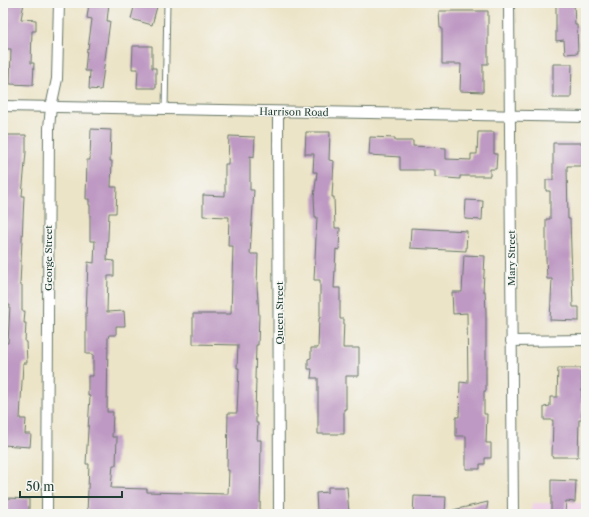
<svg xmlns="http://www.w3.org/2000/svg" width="589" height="517" viewBox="0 0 589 517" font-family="'Libre Caslon Text',serif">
<rect width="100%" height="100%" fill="#f6f6f2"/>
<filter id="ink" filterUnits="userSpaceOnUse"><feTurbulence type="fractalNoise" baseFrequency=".025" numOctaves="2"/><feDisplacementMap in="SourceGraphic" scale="8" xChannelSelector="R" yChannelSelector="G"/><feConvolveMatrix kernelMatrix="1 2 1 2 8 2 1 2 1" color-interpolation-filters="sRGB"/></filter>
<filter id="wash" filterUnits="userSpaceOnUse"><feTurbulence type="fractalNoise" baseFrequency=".012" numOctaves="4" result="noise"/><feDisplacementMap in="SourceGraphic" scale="16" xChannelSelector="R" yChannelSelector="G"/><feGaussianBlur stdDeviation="0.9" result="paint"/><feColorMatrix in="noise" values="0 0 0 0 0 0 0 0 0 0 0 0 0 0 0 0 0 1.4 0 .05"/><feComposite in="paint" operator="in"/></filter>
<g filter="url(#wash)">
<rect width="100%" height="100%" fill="#ece4c7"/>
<!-- built -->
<path fill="#efd0e6" d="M 532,503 L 586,503 L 586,514 L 531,514 Z"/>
<g id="blocks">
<!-- building -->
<g fill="#be99c3">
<path d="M 3,3 L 24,3 L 21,19 L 36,20 L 36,31 L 32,31 L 31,63 L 34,63 L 33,85 L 10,84 L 11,49 L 3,49 Z"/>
<path d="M 89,3 L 109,3 L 107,21 L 110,21 L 101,90 L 89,89 L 90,71 L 85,71 L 87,48 L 88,49 L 92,19 L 87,18 Z"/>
<path d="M 135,3 L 158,3 L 152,25 L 131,19 Z"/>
<path d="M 556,3 L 574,3 L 575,25 L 577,25 L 578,53 L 565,54 L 564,40 L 556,41 Z"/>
<path d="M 439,11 L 488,11 L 488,64 L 483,64 L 483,92 L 460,91 L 461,64 L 442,64 L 442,28 L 440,28 Z"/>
<path d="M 133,46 L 152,46 L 152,68 L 156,68 L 156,88 L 137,88 L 138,69 L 132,69 Z"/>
<path d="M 553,64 L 572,64 L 571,98 L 553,98 Z"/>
<path d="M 91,129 L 111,130 L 110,161 L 112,161 L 111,187 L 117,187 L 116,213 L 109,213 L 107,260 L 114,261 L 114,276 L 108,276 L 107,312 L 124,311 L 125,326 L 116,326 L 116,335 L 109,335 L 108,338 L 107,412 L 113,412 L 112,437 L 117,437 L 116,465 L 113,465 L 111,488 L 147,489 L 147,492 L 228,494 L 229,470 L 227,470 L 228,413 L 237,413 L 239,368 L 237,368 L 238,345 L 193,344 L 193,314 L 231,314 L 233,246 L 228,246 L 229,217 L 203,216 L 203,195 L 225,196 L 225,164 L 228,164 L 229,136 L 255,137 L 254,157 L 250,156 L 250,190 L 254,190 L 250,254 L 258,254 L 257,286 L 259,315 L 258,345 L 256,345 L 255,379 L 256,379 L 255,415 L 256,415 L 256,423 L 258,423 L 257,440 L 261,440 L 260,514 L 87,514 L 89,464 L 86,464 L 90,396 L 88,396 L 88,376 L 93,376 L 93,354 L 86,354 L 86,316 L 88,262 L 94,263 L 95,241 L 90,241 L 90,205 L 89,205 L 89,199 L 86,199 L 87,160 L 90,160 Z"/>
<path d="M 306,132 L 330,132 L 329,160 L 334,161 L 332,197 L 334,197 L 335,228 L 340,228 L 339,250 L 336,249 L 334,288 L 340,288 L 340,319 L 344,319 L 343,348 L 359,348 L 359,376 L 346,376 L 346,409 L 344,409 L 344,434 L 318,434 L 318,378 L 311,378 L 312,369 L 308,369 L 308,359 L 311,358 L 311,348 L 318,348 L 319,318 L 320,318 L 320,280 L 314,280 L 317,217 L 315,217 L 314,197 L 317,172 L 313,172 L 314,154 L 305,154 Z"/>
<path d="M 478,132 L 494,132 L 494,154 L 497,154 L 496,169 L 490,169 L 490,176 L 460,176 L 460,179 L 435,177 L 435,170 L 400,170 L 400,157 L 369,155 L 370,137 L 395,138 L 395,141 L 413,141 L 413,146 L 446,148 L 446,159 L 471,160 L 471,154 L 477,154 Z"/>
<path d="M 3,135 L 26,135 L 26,152 L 22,196 L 24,196 L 20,285 L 22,285 L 22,311 L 25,311 L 24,323 L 26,323 L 25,342 L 26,342 L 27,363 L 23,363 L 20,419 L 26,419 L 25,434 L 31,434 L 30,447 L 3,445 L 3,343 L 8,343 L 10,305 L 3,305 Z"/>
<path d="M 553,143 L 583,143 L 582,166 L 567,166 L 568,219 L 570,219 L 573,307 L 579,307 L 579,321 L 550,320 L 552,279 L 547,279 L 546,258 L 546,219 L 550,219 L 550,191 L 546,191 L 546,180 L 553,180 Z"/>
<path d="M 466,200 L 483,201 L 482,220 L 465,219 Z"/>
<path d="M 411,228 L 467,231 L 466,251 L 410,248 Z"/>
<path d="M 464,255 L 485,256 L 483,291 L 485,291 L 486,313 L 486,391 L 484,391 L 484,414 L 487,414 L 486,443 L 491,443 L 491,458 L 485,458 L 485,464 L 480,464 L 480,469 L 466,469 L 466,436 L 456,436 L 456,417 L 459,417 L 460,382 L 468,383 L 467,313 L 453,314 L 452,292 L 462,292 Z"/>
<path d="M 558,368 L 582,368 L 582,420 L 579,420 L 578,457 L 552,457 L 553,420 L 544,420 L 544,407 L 550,406 L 550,397 L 557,397 Z"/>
<path d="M 551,480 L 576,481 L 575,502 L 566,501 L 565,514 L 551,514 Z"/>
<path d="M 328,487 L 347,487 L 349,514 L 327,514 L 327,510 L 317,511 L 316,493 L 328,492 Z"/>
<path d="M 414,496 L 446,497 L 445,513 L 413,514 Z"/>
<path d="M 8,498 L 29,499 L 29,514 L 7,514 Z"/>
<path d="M 488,502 L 486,514 L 454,514 L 453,510 Z"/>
</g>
</g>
</g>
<g filter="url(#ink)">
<use href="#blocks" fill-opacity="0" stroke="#677767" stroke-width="1"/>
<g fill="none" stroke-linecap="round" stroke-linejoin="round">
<!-- service casing -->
<g stroke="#677767" stroke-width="7">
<path id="service" d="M 165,109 L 167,3"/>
</g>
<!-- minor casing -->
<g stroke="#677767" stroke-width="12">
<g id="minor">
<path d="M 509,3 L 513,514"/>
<path d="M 3,106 L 586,117"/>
<path d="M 278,112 L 279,514"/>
<path d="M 511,341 L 586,340"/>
<path d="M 47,514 L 49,128 L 51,107 L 57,79 L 59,3"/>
</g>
</g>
<!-- service -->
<use href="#service" stroke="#fff" stroke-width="5"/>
<!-- minor -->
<use href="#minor" stroke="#fff" stroke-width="10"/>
</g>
</g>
<g text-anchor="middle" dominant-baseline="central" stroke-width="3" stroke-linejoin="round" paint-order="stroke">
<!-- street labels -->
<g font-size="10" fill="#1f3d34" stroke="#f6f6f2">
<text transform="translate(294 112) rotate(1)">Harrison Road</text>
<text transform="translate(48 258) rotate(-90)">George Street</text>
<text transform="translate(511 258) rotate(-90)">Mary Street</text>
<text transform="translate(279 313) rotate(-90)">Queen Street</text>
</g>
</g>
<!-- margin -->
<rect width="589" height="517" fill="none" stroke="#f6f6f2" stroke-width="16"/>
<!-- scale -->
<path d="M20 491v6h102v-6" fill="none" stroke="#1f3d34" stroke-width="2"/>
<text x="26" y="491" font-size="12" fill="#1f3d34" stroke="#f6f6f2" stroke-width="3" paint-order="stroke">50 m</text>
</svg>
